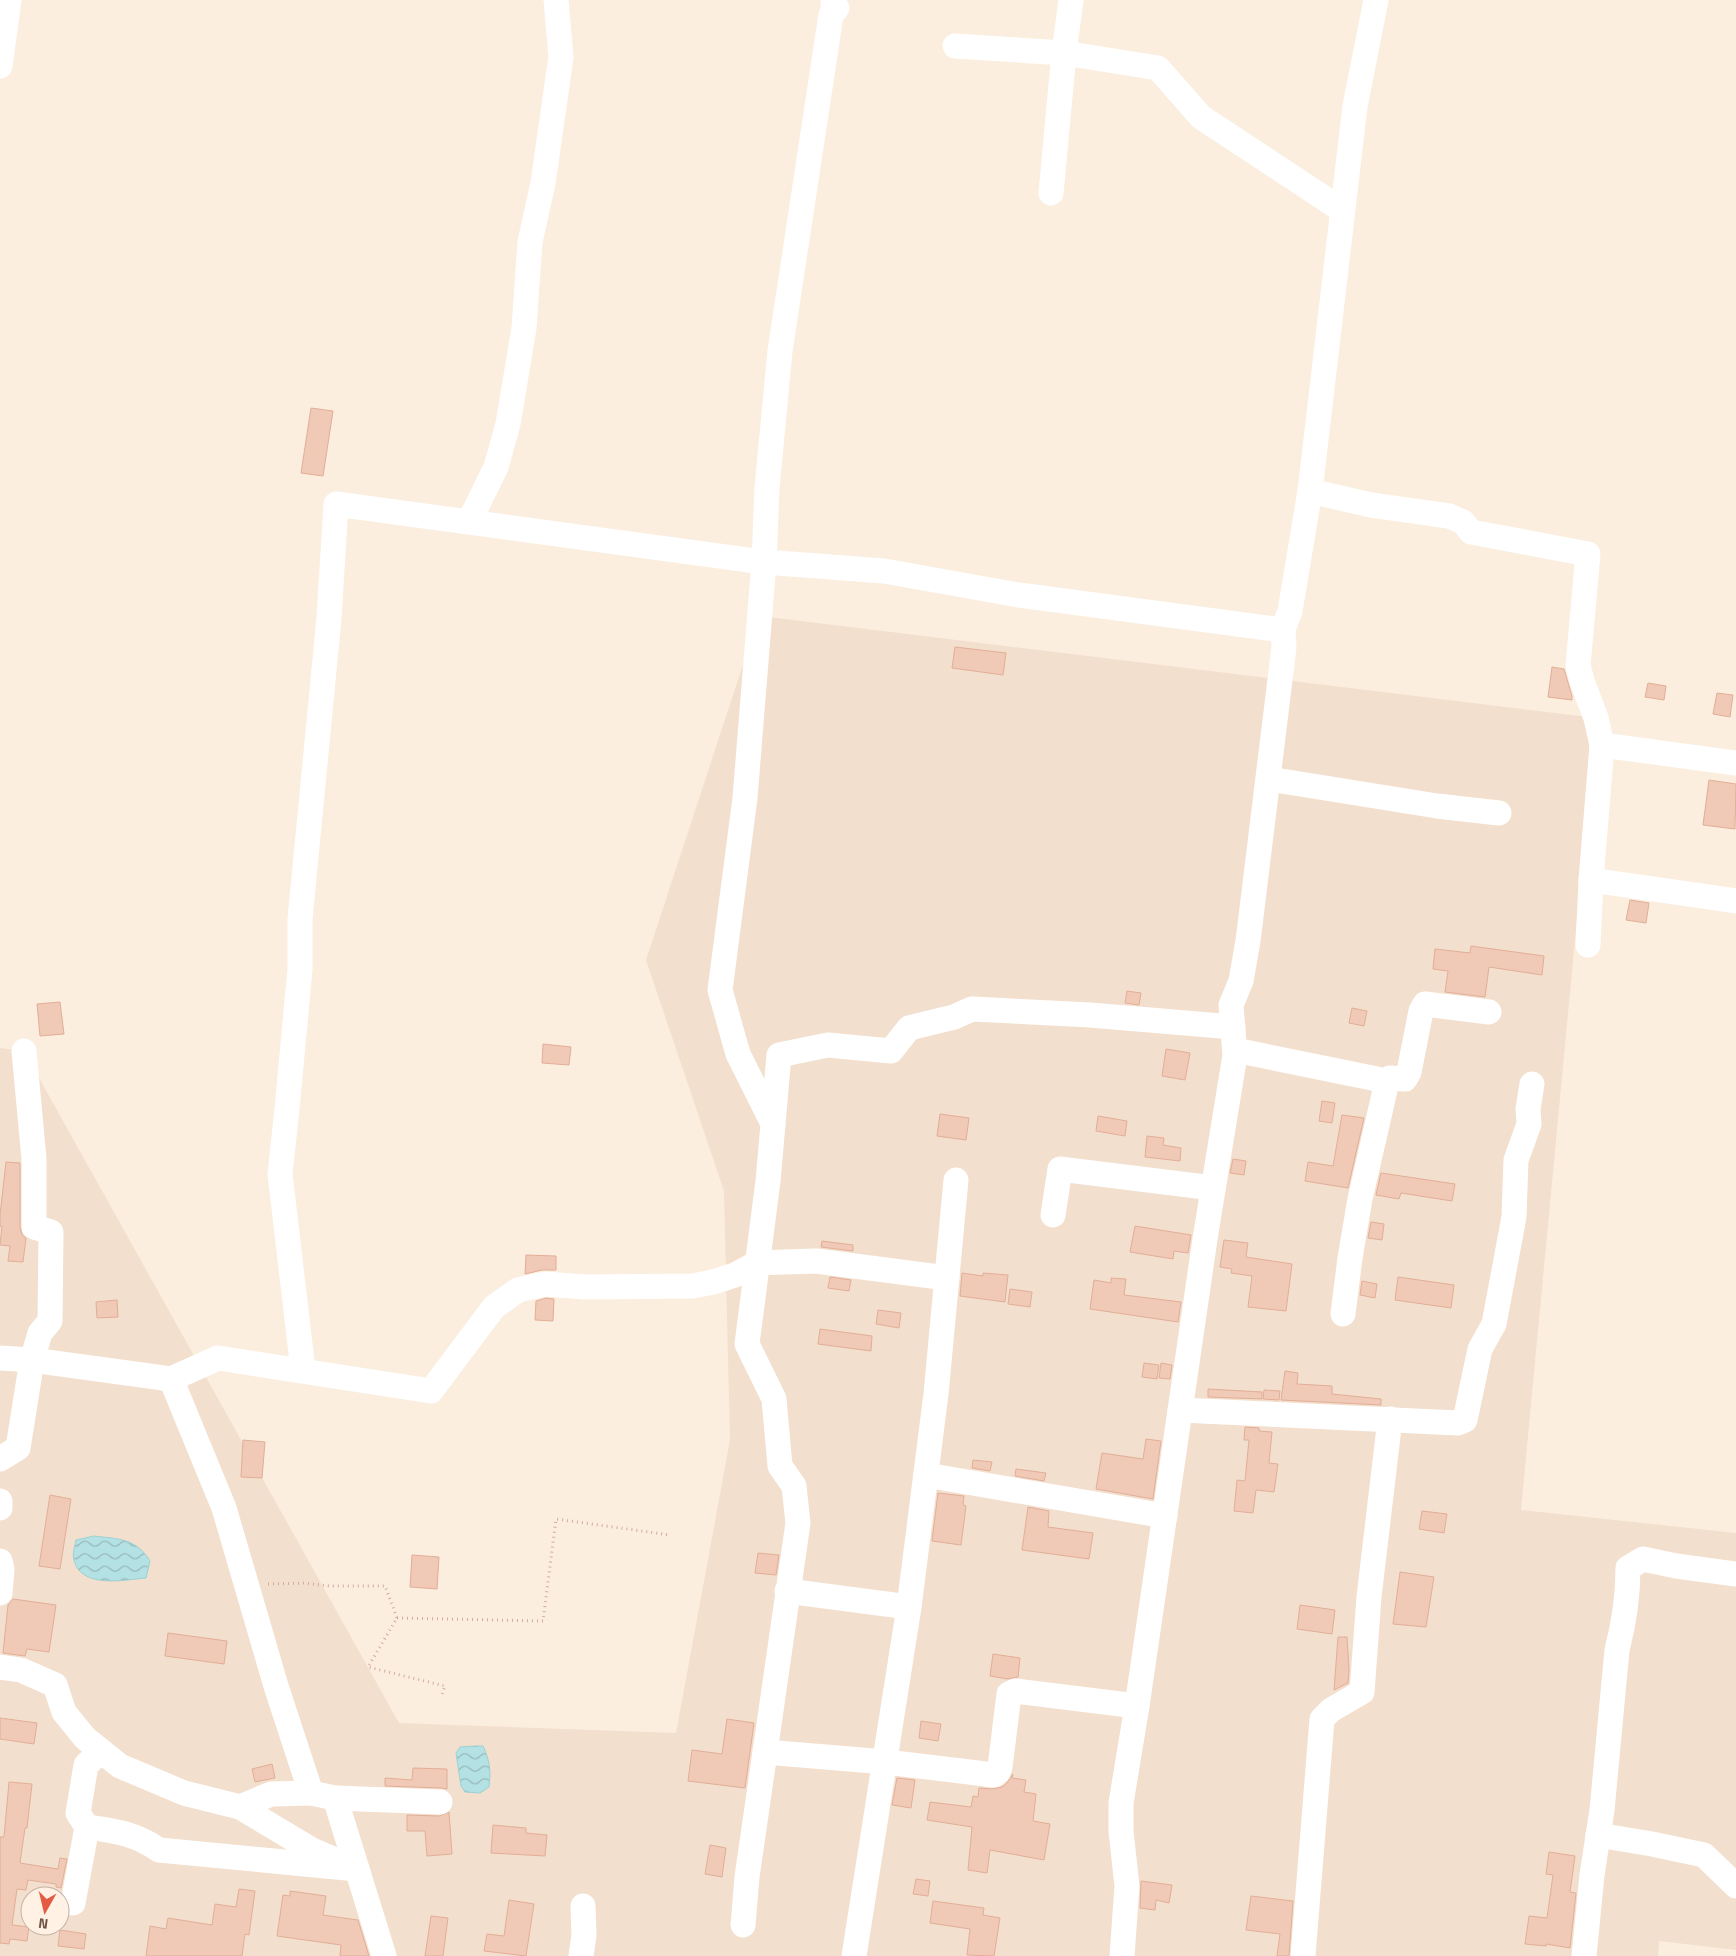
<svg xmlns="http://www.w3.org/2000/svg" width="1736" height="1956" viewBox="0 0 1736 1956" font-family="'Titillium Web',sans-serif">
<defs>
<pattern id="water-waves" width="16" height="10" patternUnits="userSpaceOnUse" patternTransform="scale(1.25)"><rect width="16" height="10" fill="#b4e1e4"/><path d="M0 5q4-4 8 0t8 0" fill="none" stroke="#97b9bb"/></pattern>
</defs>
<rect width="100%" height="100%" fill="#fbeede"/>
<!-- residential -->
<path fill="#f3dfcd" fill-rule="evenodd" d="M 759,616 L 1596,718 L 1521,1510 L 1736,1533 L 1736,1950 L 1659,1941 L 1658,1956 L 0,1956 L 0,1048 L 24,1051 L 399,1723 L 676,1733 L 730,1440 L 724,1191 L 646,960 ZM 30,1896 L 60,1896 L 60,1926 L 30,1926 Z"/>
<!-- water -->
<g fill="url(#water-waves)" stroke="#9bd1d5">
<path d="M 94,1536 C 118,1539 136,1538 150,1561 L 146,1578 C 124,1580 81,1589 74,1560 C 72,1554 75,1546 76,1540 Z"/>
<path d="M 475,1746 L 483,1746 C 490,1761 491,1771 489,1787 L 480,1793 L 465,1792 L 461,1786 L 456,1753 L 460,1747 Z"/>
</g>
<!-- building -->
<g fill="#f0c9b7" stroke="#e2ae97">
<path d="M 311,408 L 333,411 L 323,476 L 301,473 Z"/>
<path d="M 955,647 L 1006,653 L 1003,675 L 952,668 Z"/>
<path d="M 1552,667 L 1564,669 L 1572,696 L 1572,700 L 1548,697 Z"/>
<path d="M 1648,683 L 1666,686 L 1664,700 L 1645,697 Z"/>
<path d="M 1717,693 L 1733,695 L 1730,717 L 1713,714 Z"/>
<path d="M 1709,780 L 1736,784 L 1735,829 L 1703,825 Z"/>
<path d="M 1630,900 L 1649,903 L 1646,923 L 1626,920 Z"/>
<path d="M 1471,946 L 1544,956 L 1542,975 L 1489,967 L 1485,997 L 1445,992 L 1448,971 L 1433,969 L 1435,949 L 1470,953 Z"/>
<path d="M 1127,991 L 1141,993 L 1139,1005 L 1125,1003 Z"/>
<path d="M 60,1002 L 64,1034 L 40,1036 L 37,1004 Z"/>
<path d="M 1352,1008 L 1367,1011 L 1364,1026 L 1349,1023 Z"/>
<path d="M 543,1044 L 571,1047 L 569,1065 L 542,1063 Z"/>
<path d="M 1166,1049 L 1190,1053 L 1185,1080 L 1162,1076 Z"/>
<path d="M 1322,1101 L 1335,1103 L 1332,1123 L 1319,1121 Z"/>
<path d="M 940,1114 L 969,1118 L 966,1140 L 937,1136 Z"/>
<path d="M 1342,1115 L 1364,1118 L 1348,1188 L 1305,1181 L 1308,1162 L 1333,1166 Z"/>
<path d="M 1098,1116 L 1127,1121 L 1125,1136 L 1096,1131 Z"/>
<path d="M 1147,1136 L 1164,1138 L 1163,1145 L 1181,1148 L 1180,1161 L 1145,1157 Z"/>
<path d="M 1233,1159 L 1246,1161 L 1244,1175 L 1230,1173 Z"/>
<path d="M 6,1162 L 20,1163 L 20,1227 L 22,1235 L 26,1238 L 23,1262 L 8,1261 L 10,1246 L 0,1245 L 2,1226 L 0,1226 L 0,1215 Z"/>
<path d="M 1381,1173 L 1455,1184 L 1452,1201 L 1401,1193 L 1399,1199 L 1376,1195 Z"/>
<path d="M 1371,1222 L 1384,1224 L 1382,1240 L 1368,1238 Z"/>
<path d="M 1135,1226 L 1191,1235 L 1188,1253 L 1174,1251 L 1173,1259 L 1130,1252 Z"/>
<path d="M 1224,1240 L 1248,1243 L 1246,1257 L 1292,1264 L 1286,1311 L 1248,1307 L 1252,1276 L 1231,1273 L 1232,1269 L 1220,1267 Z"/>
<path d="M 822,1241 L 853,1245 L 853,1251 L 821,1247 Z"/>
<path d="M 526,1255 L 556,1256 L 556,1270 L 542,1270 L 525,1274 Z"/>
<path d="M 962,1273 L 983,1276 L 983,1273 L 1008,1275 L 1005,1302 L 960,1296 Z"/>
<path d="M 830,1277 L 851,1280 L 849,1291 L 828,1288 Z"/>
<path d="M 1398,1277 L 1454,1285 L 1451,1308 L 1395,1300 Z"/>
<path d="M 1111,1278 L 1126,1279 L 1124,1295 L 1181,1302 L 1178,1322 L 1090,1309 L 1094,1280 L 1111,1283 Z"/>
<path d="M 1362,1281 L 1377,1284 L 1375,1298 L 1360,1295 Z"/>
<path d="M 1010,1289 L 1032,1292 L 1030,1307 L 1008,1304 Z"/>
<path d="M 546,1298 L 554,1299 L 553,1321 L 535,1320 L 536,1301 Z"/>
<path d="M 117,1300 L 118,1317 L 97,1318 L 96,1302 Z"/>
<path d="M 878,1310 L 901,1313 L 899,1328 L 876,1324 Z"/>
<path d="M 820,1329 L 872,1336 L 871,1351 L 818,1344 Z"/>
<path d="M 1144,1363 L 1159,1365 L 1157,1379 L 1142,1377 Z"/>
<path d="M 1161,1363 L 1172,1365 L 1170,1379 L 1159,1378 Z"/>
<path d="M 1285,1371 L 1298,1373 L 1297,1384 L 1332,1386 L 1332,1394 L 1381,1399 L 1381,1405 L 1281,1400 Z"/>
<path d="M 1208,1389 L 1262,1392 L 1262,1399 L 1208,1397 Z"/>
<path d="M 1264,1390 L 1280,1391 L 1279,1400 L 1263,1399 Z"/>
<path d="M 1245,1427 L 1259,1428 L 1259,1431 L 1272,1432 L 1269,1463 L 1278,1464 L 1274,1492 L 1256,1490 L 1253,1513 L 1234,1511 L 1237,1480 L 1245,1481 L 1249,1440 L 1244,1440 Z"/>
<path d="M 1146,1439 L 1161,1441 L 1153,1499 L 1096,1489 L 1102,1453 L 1143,1459 Z"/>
<path d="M 243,1440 L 265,1442 L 262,1478 L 241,1477 Z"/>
<path d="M 973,1460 L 992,1462 L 990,1471 L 972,1468 Z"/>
<path d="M 1016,1469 L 1046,1473 L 1044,1481 L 1015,1476 Z"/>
<path d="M 938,1493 L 964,1496 L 963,1505 L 966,1506 L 961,1545 L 932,1541 Z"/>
<path d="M 50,1495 L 71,1499 L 60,1569 L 39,1566 Z"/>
<path d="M 1028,1507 L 1049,1511 L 1048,1527 L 1093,1533 L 1089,1559 L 1022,1550 Z"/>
<path d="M 1422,1511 L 1447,1514 L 1444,1533 L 1419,1529 Z"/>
<path d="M 758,1553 L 779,1555 L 776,1575 L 755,1573 Z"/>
<path d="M 412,1555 L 439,1557 L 437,1589 L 410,1587 Z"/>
<path d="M 1400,1572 L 1434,1577 L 1426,1627 L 1393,1624 Z"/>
<path d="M 13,1599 L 56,1605 L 49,1652 L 27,1649 L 25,1656 L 3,1653 L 8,1605 Z"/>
<path d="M 1300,1605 L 1335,1610 L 1332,1634 L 1297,1629 Z"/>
<path d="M 168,1633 L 227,1641 L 224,1664 L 165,1656 Z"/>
<path d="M 1338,1637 L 1347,1637 L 1349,1669 L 1348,1683 L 1334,1690 Z"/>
<path d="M 993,1654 L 1020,1658 L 1018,1677 L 1008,1679 L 990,1676 Z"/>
<path d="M 0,1718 L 37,1723 L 34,1744 L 0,1739 Z"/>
<path d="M 727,1719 L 754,1723 L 745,1788 L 688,1781 L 692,1750 L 722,1754 Z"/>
<path d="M 921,1721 L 941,1724 L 938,1741 L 919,1738 Z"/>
<path d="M 272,1764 L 275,1778 L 255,1782 L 252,1769 Z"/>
<path d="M 413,1768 L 447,1769 L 447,1789 L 441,1788 L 385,1786 L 385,1778 L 412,1780 Z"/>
<path d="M 1013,1774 L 1012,1778 L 1026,1780 L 1024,1792 L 1036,1794 L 1033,1821 L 1050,1824 L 1044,1860 L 990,1850 L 987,1873 L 968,1870 L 972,1827 L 927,1820 L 930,1802 L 971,1807 L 973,1796 L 978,1797 L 979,1788 L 992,1789 L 1002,1787 L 1007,1783 Z"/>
<path d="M 897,1778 L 915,1780 L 911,1808 L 892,1805 Z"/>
<path d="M 9,1782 L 32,1784 L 27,1828 L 25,1828 L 20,1863 L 58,1869 L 60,1858 L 67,1859 L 61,1888 L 56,1887 L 56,1884 L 28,1880 L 26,1890 L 17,1889 L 12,1925 L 29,1927 L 27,1941 L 10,1939 L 9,1944 L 0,1943 L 0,1837 L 4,1837 Z"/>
<path d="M 449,1812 L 452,1854 L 427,1856 L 425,1831 L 407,1831 L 407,1815 L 439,1816 Z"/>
<path d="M 493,1825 L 526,1828 L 526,1833 L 547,1835 L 545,1856 L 491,1853 Z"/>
<path d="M 710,1845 L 726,1848 L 722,1877 L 705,1874 Z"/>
<path d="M 1549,1852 L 1575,1856 L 1570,1892 L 1576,1893 L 1570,1948 L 1546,1944 L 1546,1946 L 1525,1944 L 1529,1916 L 1547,1918 L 1553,1875 L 1546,1874 Z"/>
<path d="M 916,1879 L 930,1881 L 928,1896 L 913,1894 Z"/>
<path d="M 1141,1881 L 1172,1885 L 1169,1903 L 1156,1900 L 1155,1910 L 1140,1908 Z"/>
<path d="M 239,1889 L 255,1891 L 249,1935 L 245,1934 L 242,1956 L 146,1956 L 150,1926 L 166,1929 L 168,1918 L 212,1925 L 215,1904 L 236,1907 Z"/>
<path d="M 290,1891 L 326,1896 L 323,1915 L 358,1920 L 369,1956 L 340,1956 L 341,1945 L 277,1936 L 283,1895 L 290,1896 Z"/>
<path d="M 1251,1896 L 1293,1901 L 1289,1956 L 1277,1956 L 1280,1934 L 1246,1930 Z"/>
<path d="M 509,1900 L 534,1904 L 526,1956 L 484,1951 L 487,1934 L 504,1936 Z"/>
<path d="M 933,1901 L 984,1908 L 983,1915 L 1000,1918 L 994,1956 L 967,1955 L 970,1929 L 930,1923 Z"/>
<path d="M 431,1916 L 448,1918 L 443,1956 L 425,1956 Z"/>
<path d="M 60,1930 L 86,1934 L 84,1949 L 58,1946 Z"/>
</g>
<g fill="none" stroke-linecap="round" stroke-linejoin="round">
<!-- path -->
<g stroke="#d4ac9b" stroke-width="3" stroke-dasharray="1 4" stroke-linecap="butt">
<path d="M 268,1584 L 304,1583 L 329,1586 L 385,1586 L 397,1618 L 368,1667 L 445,1686 L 442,1694"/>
<path d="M 397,1618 L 543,1621 L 556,1519 L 670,1535"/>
</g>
<!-- minor -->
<g stroke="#fff" stroke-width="25">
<path d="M 955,46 L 1064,53 L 1158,68 L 1201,117 L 1342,210"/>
<path d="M 0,66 L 9,0"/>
<path d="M 1051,193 L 1064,53 L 1071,0"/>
<path d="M 1310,491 L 1371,505 L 1449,516 L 1463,522 L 1471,532 L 1588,554 L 1578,665 L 1582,681 L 1596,718 L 1602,745 L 1591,880 L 1588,945"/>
<path d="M 469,522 L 496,467 L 508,424 L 524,328 L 530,242 L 543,183 L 561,57 L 556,0"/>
<path d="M 1602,745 L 1736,763"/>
<path d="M 1269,779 L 1437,806 L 1499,813"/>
<path d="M 1591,880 L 1736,901"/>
<path d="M 1235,1050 L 1377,1079 L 1386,1086 L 1360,1199 L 1350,1258 L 1343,1314"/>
<path d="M 1381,1082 L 1390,1078 L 1405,1079 L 1409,1072 L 1421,1011 L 1425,1004 L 1489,1012"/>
<path d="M 773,1124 L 779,1055 L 828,1045 L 891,1051 L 909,1028 L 954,1017 L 972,1009 L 1090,1015 L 1233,1027"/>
<path d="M 1053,1215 L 1060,1169 L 1213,1188"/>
<path d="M 0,1358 L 32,1360 L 171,1379 L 218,1358 L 431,1391 L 494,1307 L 518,1290 L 545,1284 L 585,1287 L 693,1286 L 713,1282 L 735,1275 L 757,1263 L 816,1261 L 947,1278"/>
<path d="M 303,1370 L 280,1174 L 287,1109 L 300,969 L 300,919 L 329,618 L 336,504 L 764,562 L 884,571 L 1019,595 L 1283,630"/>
<path d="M 171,1379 L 224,1508 L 276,1686 L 311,1793 L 335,1798 L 384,1956"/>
<path d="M 1180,1410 L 1458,1423 L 1465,1420 L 1480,1349 L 1494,1324 L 1514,1217 L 1516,1160 L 1529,1124 L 1528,1109 L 1532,1084"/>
<path d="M 0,1459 L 18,1448 L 32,1360 L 40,1333 L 50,1321 L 51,1232 L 34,1227 L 34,1159 L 24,1051"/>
<path d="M 926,1475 L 1165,1516"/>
<path d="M 0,1501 L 0,1508"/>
<path d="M 0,1561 L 2,1569 L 0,1593"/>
<path d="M 787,1591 L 909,1607"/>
<path d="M 0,1667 L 21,1670 L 55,1685 L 64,1712 L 85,1738 L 120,1766 L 184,1793 L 240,1807 L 312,1850 L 357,1869 L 159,1850 C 135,1833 115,1831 87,1827"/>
<path d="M 765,1752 L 886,1762 L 994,1775 L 998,1772 L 1000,1767 L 1009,1694 L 1015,1691 L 1137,1706"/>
<path d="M 335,1798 L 440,1802"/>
<path d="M 240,1807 L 271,1794 L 311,1793"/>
<path d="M 1598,1835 L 1652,1844 L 1704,1855 L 1736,1886"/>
<path d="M 73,1903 L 87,1827 L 78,1813 L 86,1765 L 101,1751"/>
<path d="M 743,1925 L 747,1877 L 798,1523 L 794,1486 L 780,1466 L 774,1399 L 747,1344 L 768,1181 L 773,1124 L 738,1054 L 720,990 L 745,798 L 764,562 L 767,488 L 780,351 L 831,15 L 837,8 L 833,6 L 833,0"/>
<path d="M 581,1956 L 584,1935 L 583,1906"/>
<path d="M 854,1956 L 909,1607 L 936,1394 L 956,1180"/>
<path d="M 1122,1956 L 1127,1886 L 1121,1831 L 1121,1803 L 1137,1706 L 1205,1239 L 1235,1055 L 1231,1005 L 1241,981 L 1248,941 L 1284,647 L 1283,630 L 1290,611 L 1310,491 L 1355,106 L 1376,0"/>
<path d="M 1303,1956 L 1322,1719 L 1331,1710 L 1362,1692 L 1369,1597 L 1390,1419"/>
<path d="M 1584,1956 L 1592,1875 L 1602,1810 L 1617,1650 C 1624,1623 1628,1596 1628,1568 L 1643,1559 L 1676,1566 L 1736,1574"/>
</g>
</g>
<!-- north arrow -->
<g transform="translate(45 1911) rotate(188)"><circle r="24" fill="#fff2e4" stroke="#c6b2a5"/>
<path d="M0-4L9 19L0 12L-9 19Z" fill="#e45b44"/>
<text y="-8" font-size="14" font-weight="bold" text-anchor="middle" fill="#705347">N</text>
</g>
</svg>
